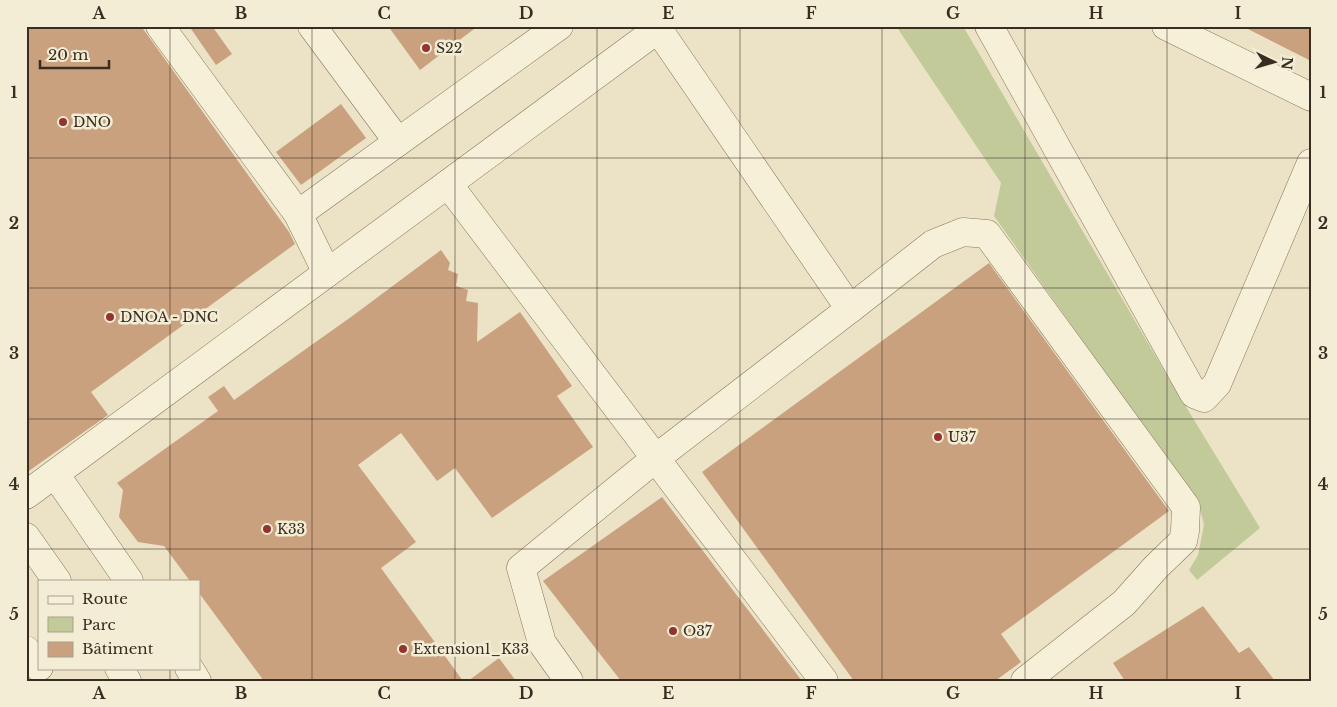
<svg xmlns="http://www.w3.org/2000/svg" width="1337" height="707" viewBox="0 0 1337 707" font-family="'Libre Baskerville',serif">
<rect width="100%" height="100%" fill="#ece3c6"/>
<!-- green -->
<path fill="#c2ca9a" d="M 896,26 L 963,26 L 1166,374 L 1260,528 L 1197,580 L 1189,570 L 1198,555 L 1204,525 L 1199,505 L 994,216 L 1001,183 Z"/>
<!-- building -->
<g fill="#c9a17e">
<path d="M 26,26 L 141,26 L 289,232 L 295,244 L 91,392 L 108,415 L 26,473 Z"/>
<path d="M 189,26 L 212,26 L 232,54 L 216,65 Z"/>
<path d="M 388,26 L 478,26 L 420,70 Z"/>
<path d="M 1242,26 L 1311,26 L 1311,61 Z"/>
<path d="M 341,104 L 366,138 L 301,185 L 276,152 Z"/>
<path d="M 441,250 L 450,263 L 448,270 L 458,274 L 456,286 L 468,290 L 466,301 L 478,303 L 477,342 L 520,312 L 572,386 L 557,396 L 593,447 L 492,518 L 455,468 L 437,481 L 401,433 L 358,465 L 416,542 L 381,568 L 463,681 L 264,681 L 199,593 L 199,581 L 190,581 L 164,546 L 138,542 L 119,517 L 123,490 L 117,483 L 218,411 L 208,397 L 224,386 L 234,400 L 351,317 Z"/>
<path d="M 989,263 L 1169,511 L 1001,634 L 1021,662 L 995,681 L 854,681 L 702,472 Z"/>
<path d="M 662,497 L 802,681 L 621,681 L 543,581 Z"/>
<path d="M 1203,606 L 1239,653 L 1249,647 L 1275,681 L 1125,681 L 1113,663 Z"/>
<path d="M 499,658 L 516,681 L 468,681 Z"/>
</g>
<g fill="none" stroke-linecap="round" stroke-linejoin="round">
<!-- minor casing -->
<g stroke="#87765d" stroke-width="29">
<g id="minor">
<path d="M 160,26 L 298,214 L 327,273"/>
<path d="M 312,26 L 398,142"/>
<path d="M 989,26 L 1194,394 L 1204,398 L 1217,384 L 1311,163"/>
<path d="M 1166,26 L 1311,97"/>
<path d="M 448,184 L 824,681"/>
<path d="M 298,214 L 559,26"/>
<path d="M 850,309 L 933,244 L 963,232 L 987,234 L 1186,507 L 1185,531 L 1183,541 L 1156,567 L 1124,603 L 1025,681"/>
<path d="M 55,474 L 129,581"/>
<path d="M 26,495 L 662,26"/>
<path d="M 26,537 L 57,581"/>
<path d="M 26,650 L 39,667"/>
<path d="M 119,668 L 127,681"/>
<path d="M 189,668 L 197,681"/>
<path d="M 569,681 L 542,643 L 521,568 L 656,458 L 850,309 L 658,29"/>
</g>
</g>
<!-- minor -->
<use href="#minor" stroke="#f7f0d9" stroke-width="28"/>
</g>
<!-- grid -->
<path fill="none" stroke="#382d20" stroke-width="1" stroke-opacity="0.55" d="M 170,26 L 170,581M 312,26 L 312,681M 455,26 L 455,681M 597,26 L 597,681M 740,26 L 740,681M 882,26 L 882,681M 1025,26 L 1025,681M 1167,26 L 1167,681M 26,158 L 1311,158M 26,288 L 1311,288M 26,419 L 1311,419M 26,549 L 1311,549M 170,668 L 170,681"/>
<!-- markers -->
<g fill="#93342f" stroke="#f4edd6" stroke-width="2">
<circle cx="426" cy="48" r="5"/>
<circle cx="63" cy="122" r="5"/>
<circle cx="110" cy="317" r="5"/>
<circle cx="938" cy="437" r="5"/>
<circle cx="267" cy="529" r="5"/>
<circle cx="673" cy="631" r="5"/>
<circle cx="403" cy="649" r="5"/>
</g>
<g text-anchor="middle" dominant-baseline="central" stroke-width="5" stroke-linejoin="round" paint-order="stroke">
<!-- poi labels -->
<g font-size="14" fill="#382d20" stroke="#f4edd6" text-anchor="start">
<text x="436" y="48">S22</text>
<text x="73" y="122">DNO</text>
<text x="120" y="317">DNOA - DNC</text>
<text x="948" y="437">U37</text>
<text x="277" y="529">K33</text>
<text x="683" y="631">O37</text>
<text x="413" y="649">Extension1_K33</text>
</g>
</g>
<!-- border -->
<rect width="1337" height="707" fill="none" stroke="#f4edd6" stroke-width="55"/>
<!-- legend -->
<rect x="38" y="580" width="162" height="90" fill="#f4edd6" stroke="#a9a08d"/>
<rect x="48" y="596" width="25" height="8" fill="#f7f0d9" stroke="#a9a08d"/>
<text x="82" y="604" font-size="15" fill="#382d20">Route</text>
<rect x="48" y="617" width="25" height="15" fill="#c2ca9a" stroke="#a9a08d"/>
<text x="82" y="630" font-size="15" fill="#382d20">Parc</text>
<rect x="48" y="642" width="25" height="15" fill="#c9a17e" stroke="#a9a08d"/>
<text x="82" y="654" font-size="15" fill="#382d20">Bâtiment</text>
<!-- north arrow -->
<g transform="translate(1274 62) rotate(95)" stroke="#f4edd6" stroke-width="4" paint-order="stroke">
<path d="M0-4L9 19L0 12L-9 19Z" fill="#382d20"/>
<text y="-8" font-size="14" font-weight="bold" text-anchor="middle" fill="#382d20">N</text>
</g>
<!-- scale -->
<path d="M40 60v8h69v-8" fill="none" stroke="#382d20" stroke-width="2.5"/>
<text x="48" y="60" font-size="15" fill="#382d20" stroke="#f4edd6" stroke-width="4" paint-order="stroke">20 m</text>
<rect x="28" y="28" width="1282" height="652" fill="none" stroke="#382d20" stroke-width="2"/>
<g font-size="16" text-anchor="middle" font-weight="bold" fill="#382d20">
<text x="99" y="19">A</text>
<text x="241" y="19">B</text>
<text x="384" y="19">C</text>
<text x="526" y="19">D</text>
<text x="668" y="19">E</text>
<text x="811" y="19">F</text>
<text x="953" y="19">G</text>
<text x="1096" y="19">H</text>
<text x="1238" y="19">I</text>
<text x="14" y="98">1</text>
<text x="1323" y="98">1</text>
<text x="14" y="229">2</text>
<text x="1323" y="229">2</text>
<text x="14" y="359">3</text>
<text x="1323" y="359">3</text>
<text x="14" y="490">4</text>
<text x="1323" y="490">4</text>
<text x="14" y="620">5</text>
<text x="1323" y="620">5</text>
<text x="99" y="699">A</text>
<text x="241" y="699">B</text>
<text x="384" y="699">C</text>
<text x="526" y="699">D</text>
<text x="668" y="699">E</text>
<text x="811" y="699">F</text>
<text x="953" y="699">G</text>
<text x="1096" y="699">H</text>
<text x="1238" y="699">I</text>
</g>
</svg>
